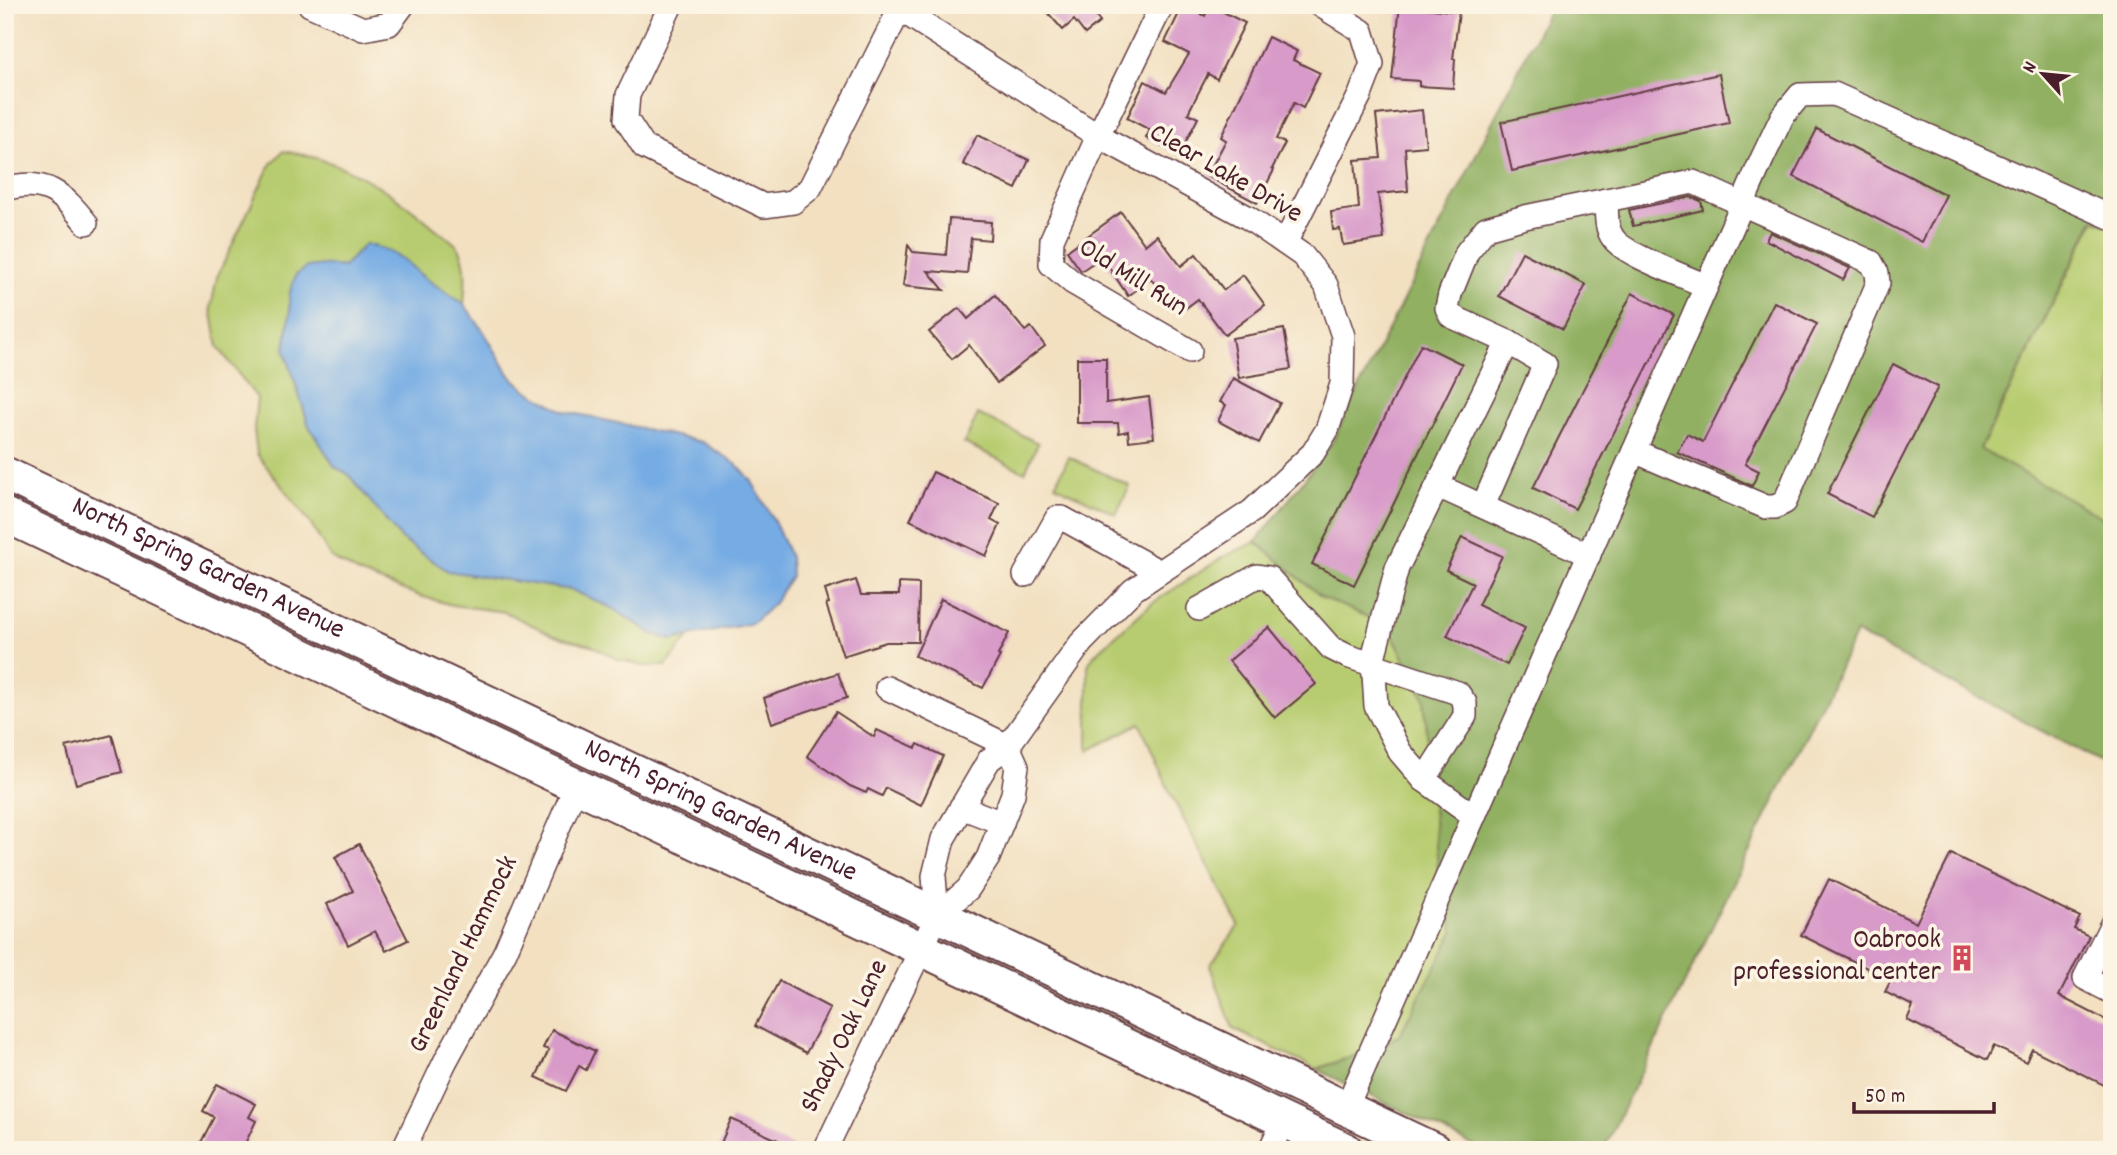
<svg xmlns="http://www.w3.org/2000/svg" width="2117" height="1155" viewBox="0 0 2117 1155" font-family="Dekko,sans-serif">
<rect width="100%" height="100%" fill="#fcf5e5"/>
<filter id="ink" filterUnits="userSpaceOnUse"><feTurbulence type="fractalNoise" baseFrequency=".0143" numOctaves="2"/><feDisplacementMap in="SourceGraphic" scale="14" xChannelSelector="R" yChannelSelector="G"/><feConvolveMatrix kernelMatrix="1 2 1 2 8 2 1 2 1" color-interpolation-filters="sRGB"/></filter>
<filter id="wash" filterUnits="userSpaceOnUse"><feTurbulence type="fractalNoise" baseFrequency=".00686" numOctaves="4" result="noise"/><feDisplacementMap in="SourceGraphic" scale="28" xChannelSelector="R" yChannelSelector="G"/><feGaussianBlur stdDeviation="1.57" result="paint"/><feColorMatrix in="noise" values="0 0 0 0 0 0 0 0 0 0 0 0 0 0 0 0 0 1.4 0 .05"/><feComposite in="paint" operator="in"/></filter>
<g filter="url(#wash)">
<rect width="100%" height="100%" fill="#f2e0c1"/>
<!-- green -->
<g fill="#b7cc70" stroke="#80764e" stroke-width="2">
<path d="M 283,151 C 341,158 393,191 436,229 C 443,235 456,242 460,250 C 468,267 465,286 464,304 L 423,277 L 403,259 L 366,244 L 343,267 L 325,265 L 289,295 L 290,314 L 285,350 L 309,426 L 335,467 L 348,473 L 401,539 L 448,571 L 572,590 L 612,608 L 653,634 L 671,640 L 689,637 L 666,666 L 643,666 L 618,659 L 591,645 L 555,636 L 505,612 L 452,605 L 420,596 L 361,574 L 331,558 L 310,523 L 257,454 L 254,429 L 257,398 L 218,347 L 211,308 L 217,277 L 270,165 Z"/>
<path d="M 2095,219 L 2112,227 L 2112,523 L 1980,450 Z"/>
<path d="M 978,414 L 1038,443 L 1025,472 L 964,443 Z"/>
<path d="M 1069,457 L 1130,486 L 1116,514 L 1055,485 Z"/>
<path d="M 1256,542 L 1323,598 L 1388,625 L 1424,698 L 1439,881 L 1454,932 L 1399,1036 L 1349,1058 L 1316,1069 L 1233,1029 L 1210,966 L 1239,925 L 1170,793 L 1140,723 L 1088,751 L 1088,665 L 1094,655 L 1151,604 L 1223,557 Z"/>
</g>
<!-- forest -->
<path fill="#91b062" stroke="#6e6846" stroke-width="2" d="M 1551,5 L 2112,5 L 2112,227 L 2094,219 L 1980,449 L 2112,523 L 2112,768 L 1856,633 L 1603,1150 L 1482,1150 L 1316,1069 L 1349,1058 L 1399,1036 L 1454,932 L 1439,881 L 1424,698 L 1388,625 L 1323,598 L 1256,542 L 1330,446 Z"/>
<!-- water -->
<path fill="#76ace4" stroke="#606688" stroke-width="2" d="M 365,244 L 383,249 L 403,259 L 423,277 L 464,304 L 484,332 L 509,374 L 525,389 L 564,411 L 702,442 L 736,464 L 751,480 L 774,521 L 790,557 L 791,576 L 774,603 L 753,623 L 671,640 L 653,634 L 612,608 L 572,590 L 448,571 L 401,539 L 348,474 L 335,467 L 309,426 L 285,350 L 290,314 L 289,295 L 296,275 L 307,267 L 325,265 L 343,267 Z"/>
<g id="blocks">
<!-- building -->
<g fill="#d89ac9">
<path d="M 1041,5 L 1092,5 L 1089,8 L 1100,22 L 1085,34 L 1074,20 L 1063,30 Z"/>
<path d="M 1183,5 L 1205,16 L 1210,5 L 1245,23 L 1217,79 L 1208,74 L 1188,113 L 1198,118 L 1179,155 L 1146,138 L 1150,130 L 1127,118 L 1145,81 L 1166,92 L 1189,54 L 1165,42 Z"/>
<path d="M 1400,5 L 1459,12 L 1453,59 L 1455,59 L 1453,88 L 1419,86 L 1419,81 L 1392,79 Z"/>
<path d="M 1268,37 L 1297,51 L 1293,60 L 1320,73 L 1303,108 L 1294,103 L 1276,139 L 1285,143 L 1272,169 L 1274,170 L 1257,203 L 1207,176 L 1226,140 L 1221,137 Z"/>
<path d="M 1719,74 L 1729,123 L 1512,171 L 1501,122 Z"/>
<path d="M 1422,110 L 1426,146 L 1405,148 L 1408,191 L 1378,194 L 1384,239 L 1343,245 L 1340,229 L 1333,230 L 1331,212 L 1359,208 L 1355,160 L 1381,158 L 1376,115 Z"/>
<path d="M 1817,129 L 1946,195 L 1922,242 L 1793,176 Z"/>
<path d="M 977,135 L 1029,160 L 1016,189 L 963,164 Z"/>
<path d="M 1691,197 L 1701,201 L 1703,210 L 1633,226 L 1629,210 Z"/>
<path d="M 1121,212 L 1145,245 L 1157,235 L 1181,266 L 1196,254 L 1224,290 L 1243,275 L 1265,305 L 1225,335 L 1198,299 L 1178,314 L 1151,279 L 1128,296 L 1102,257 L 1081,271 L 1067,251 Z"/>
<path d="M 949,219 L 991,222 L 990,240 L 971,238 L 967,274 L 928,271 L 944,290 L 903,286 L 908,245 L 913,252 L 946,255 Z"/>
<path d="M 1770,232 L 1850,268 L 1843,280 L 1766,240 Z"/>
<path d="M 1522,252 L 1586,285 L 1563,329 L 1499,296 Z"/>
<path d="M 1632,293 L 1674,315 L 1575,509 L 1533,488 Z"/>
<path d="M 995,295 L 1025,331 L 1031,327 L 1045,346 L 997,383 L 969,345 L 952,359 L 929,332 L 959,308 L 968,319 Z"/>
<path d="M 1774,302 L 1817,324 L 1745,464 L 1759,471 L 1752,486 L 1677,452 L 1687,434 L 1703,442 Z"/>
<path d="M 1284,329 L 1291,369 L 1239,378 L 1232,338 Z"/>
<path d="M 1421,344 L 1462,364 L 1354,585 L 1312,564 Z"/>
<path d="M 1077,358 L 1106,358 L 1106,403 L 1149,397 L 1154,438 L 1129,441 L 1128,431 L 1119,433 L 1118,423 L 1077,423 Z"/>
<path d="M 1893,364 L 1938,387 L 1872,517 L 1827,494 Z"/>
<path d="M 1233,378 L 1280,403 L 1259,443 L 1218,421 L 1226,405 L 1220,402 Z"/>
<path d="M 933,472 L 999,503 L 991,520 L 1000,525 L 986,556 L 910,520 Z"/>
<path d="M 1462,537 L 1502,556 L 1478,605 L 1525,628 L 1507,665 L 1447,636 L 1473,583 L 1446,570 Z"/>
<path d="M 856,580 L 861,595 L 899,595 L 899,583 L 919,584 L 918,642 L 886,642 L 843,656 L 826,604 L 829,603 L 825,590 Z"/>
<path d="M 941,599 L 1009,633 L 998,655 L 1000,656 L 983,688 L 915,656 Z"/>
<path d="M 1269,627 L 1316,684 L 1275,718 L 1229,661 Z"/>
<path d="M 838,673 L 847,698 L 772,723 L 764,698 Z"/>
<path d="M 836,712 L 874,737 L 877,730 L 916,748 L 918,744 L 943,756 L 921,805 L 886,788 L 882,796 L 868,789 L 866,793 L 850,786 L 807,756 Z"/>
<path d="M 112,735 L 122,772 L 76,784 L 66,747 Z"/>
<path d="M 359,844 L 408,940 L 386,951 L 375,931 L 348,945 L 327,904 L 353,891 L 335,857 Z"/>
<path d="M 1951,854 L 2080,917 L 2074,929 L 2089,936 L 2059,996 L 2112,1023 L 2112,1089 L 2032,1049 L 2026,1062 L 1994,1046 L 1987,1060 L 1907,1020 L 1913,1006 L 1885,992 L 1891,980 L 1801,935 L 1829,879 L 1916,923 Z"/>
<path d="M 779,981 L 830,1008 L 806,1053 L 755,1026 Z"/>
<path d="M 552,1030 L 595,1051 L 586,1070 L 579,1066 L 566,1091 L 536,1077 L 549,1050 L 543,1048 Z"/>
<path d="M 217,1084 L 256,1104 L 249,1117 L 256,1121 L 242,1150 L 197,1150 L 214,1117 L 203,1111 Z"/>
<path d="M 731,1119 L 800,1150 L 718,1150 Z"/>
</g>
</g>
</g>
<g filter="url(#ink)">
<use href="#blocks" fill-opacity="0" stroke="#633c42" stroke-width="2"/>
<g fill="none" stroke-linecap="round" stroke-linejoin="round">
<!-- minor casing -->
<g stroke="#633c42" stroke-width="26">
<g id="minor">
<path d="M 310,5 L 363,29 L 389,24 L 403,5"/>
<path d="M 671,5 L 628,95 L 626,119 L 644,147 L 764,206 L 793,202 L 810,188 L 902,5"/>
<path d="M 893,5 L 1098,136 L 1247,217 L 1302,255 L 1326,285 L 1343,336 L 1342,384 L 1327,430 L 1313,453 L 1252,511 L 1133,590 L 1081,643 L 1008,746 L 989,760 L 943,839 L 934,876 L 937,916"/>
<path d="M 1162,5 L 1098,136 L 1052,239 L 1051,264 L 1072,282 L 1190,351"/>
<path d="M 5,189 C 45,177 63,194 86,223"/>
<path d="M 1606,200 C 1607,213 1605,227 1613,238 C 1624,255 1685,276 1706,286"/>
<path d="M 1285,243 L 1360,95 L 1372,64 L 1362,31 L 1320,5"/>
<path d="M 1438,486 L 1589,555"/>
<path d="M 1483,506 L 1545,364 L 1508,342 L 1451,316 L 1447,308 L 1450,294 L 1467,252 L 1486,228 L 1525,217 L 1693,182 L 1871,262 L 1877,273 L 1878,283 L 1785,502 L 1775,507 L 1766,507 L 1634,451"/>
<path d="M 1025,575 L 1057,518 L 1062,518 L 1158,571"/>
<path d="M 1199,609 L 1257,576 L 1269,578 L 1331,648 L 1347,656 L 1458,693 L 1465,703 L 1465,716 L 1424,780"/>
<path d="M 887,688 L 1008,746"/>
<path d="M 961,807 L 1002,823"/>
<path d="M 1474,816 L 1424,780 L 1400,752 L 1376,706 L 1373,658 L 1397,568 L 1508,342"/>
<path d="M 2112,924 L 2085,978 L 2112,992"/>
<path d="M 1346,1108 L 1762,159 L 1782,117 L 1800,95 L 1834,94 L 2112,218"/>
<path d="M 403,1150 L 445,1062 L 505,952 L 576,786"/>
<path d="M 825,1150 L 937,916 L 968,889 L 988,858 L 1013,794 L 1017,766 L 1008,746"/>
<path d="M 1270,1150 L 1284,1120"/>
</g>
</g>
<!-- highway casing -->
<g stroke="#633c42" stroke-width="37">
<g id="highway">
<path id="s1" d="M 5,474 L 1434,1150"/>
<path d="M 5,515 L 1346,1150"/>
</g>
</g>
<!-- minor -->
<use href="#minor" stroke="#fff" stroke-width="23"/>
<!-- highway -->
<use href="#highway" stroke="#fff" stroke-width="33"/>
</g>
</g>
<!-- icons -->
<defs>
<g id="building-bare" transform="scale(2.1)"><path d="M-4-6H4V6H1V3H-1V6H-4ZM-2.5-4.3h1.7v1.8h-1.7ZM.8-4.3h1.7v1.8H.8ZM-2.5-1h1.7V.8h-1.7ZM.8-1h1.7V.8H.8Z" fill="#d1495b" stroke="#fcf5e5" stroke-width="2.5" paint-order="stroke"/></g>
</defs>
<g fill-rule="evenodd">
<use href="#building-bare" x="1962" y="958"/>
</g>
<g text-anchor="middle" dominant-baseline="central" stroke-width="7" stroke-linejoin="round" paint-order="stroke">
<!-- street labels -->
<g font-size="28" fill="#4a1f2b" stroke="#fcf5e5">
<text transform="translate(1225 175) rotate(30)">Clear Lake Drive</text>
<text transform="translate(1132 279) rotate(32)">Old Mill Run</text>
<text stroke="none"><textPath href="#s1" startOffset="224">North Spring Garden Avenue</textPath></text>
<text stroke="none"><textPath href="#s1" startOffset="791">North Spring Garden Avenue</textPath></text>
<text transform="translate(465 955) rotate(-64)">Greenland Hammock</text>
<text transform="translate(846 1037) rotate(-64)">Shady Oak Lane</text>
</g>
<!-- poi labels -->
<g font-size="28" fill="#4a1f2b" stroke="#fcf5e5" text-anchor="end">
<text x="1941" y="942">Oabrook<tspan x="1941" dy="32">professional center</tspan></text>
</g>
</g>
<!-- margin -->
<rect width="2117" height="1155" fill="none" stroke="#fcf5e5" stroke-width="28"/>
<!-- north arrow -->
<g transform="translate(2043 74) rotate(297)" stroke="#fcf5e5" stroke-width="5" paint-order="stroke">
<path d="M0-5L12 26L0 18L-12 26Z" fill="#4a1f2b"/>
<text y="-10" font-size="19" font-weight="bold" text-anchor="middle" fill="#4a1f2b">N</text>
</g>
<!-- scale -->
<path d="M1854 1102v10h140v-10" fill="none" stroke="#4a1f2b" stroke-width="3.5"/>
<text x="1865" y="1102" font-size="21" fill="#4a1f2b" stroke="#fcf5e5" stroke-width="5" paint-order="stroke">50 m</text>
</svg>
